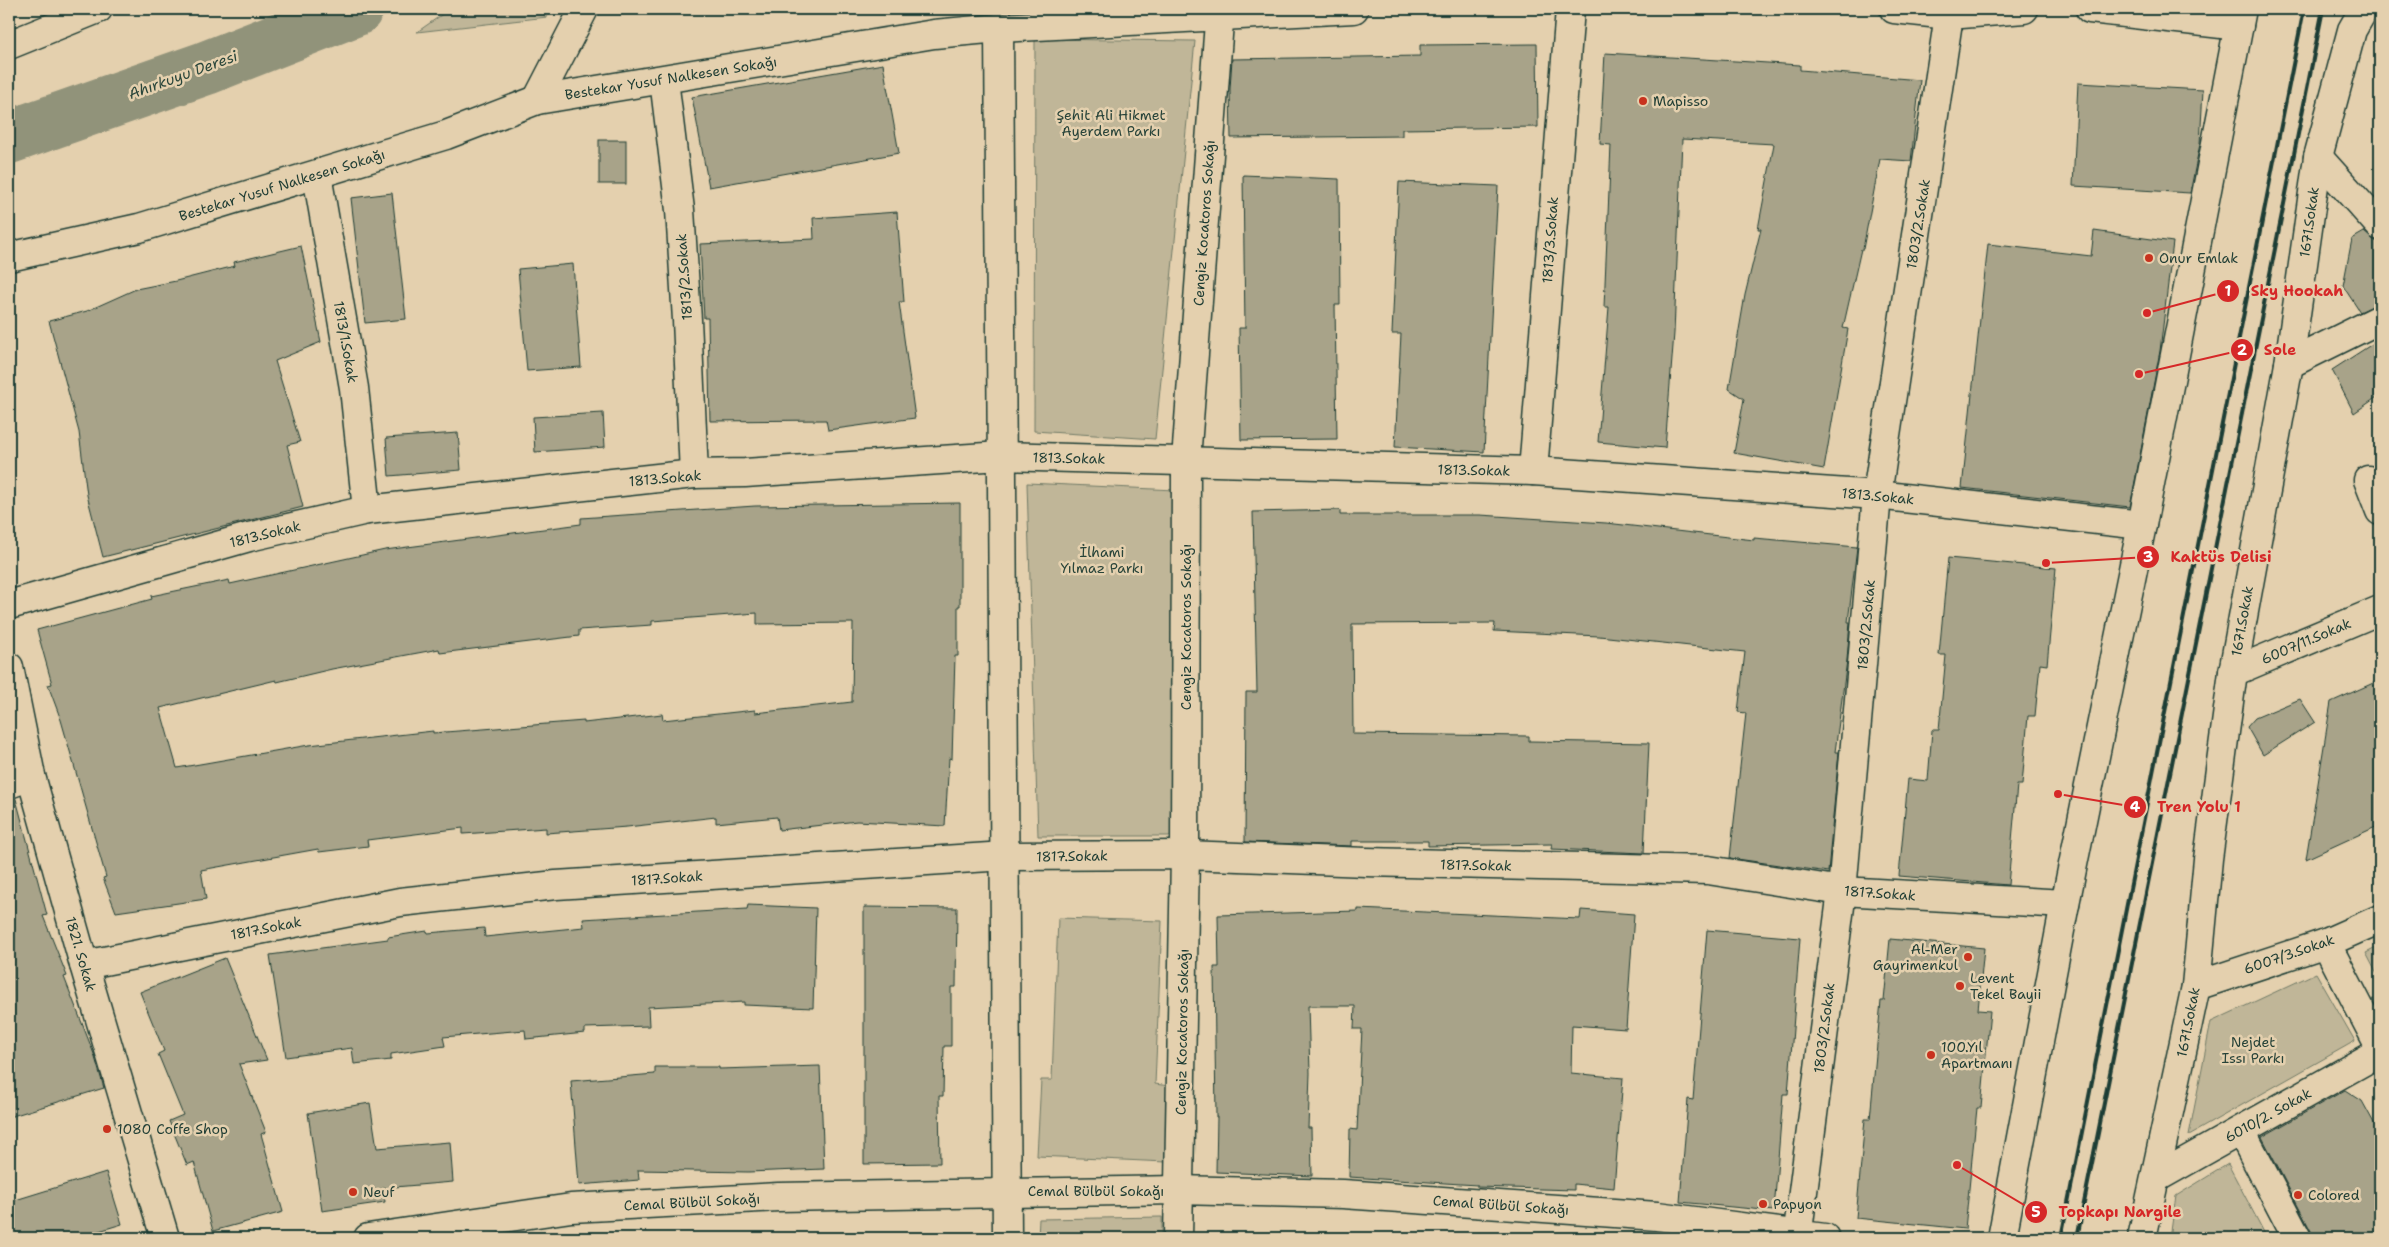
<svg xmlns="http://www.w3.org/2000/svg" width="2389" height="1247" viewBox="0 0 2389 1247" font-family="'Shantell Sans',sans-serif">
<rect width="100%" height="100%" fill="#e4d0ae"/>
<filter id="ink" filterUnits="userSpaceOnUse"><feTurbulence type="fractalNoise" baseFrequency=".02" numOctaves="2"/><feDisplacementMap in="SourceGraphic" scale="10" xChannelSelector="R" yChannelSelector="G"/><feConvolveMatrix kernelMatrix="1 2 1 2 8 2 1 2 1" color-interpolation-filters="sRGB"/></filter>
<g filter="url(#ink)">
<!-- park -->
<g fill="#c0b698" stroke="#707a66">
<path d="M 450,9 L 553,9 L 547,17 L 417,32 Z"/>
<path d="M 1035,39 L 1195,41 L 1155,439 L 1034,431 Z"/>
<path d="M 1027,483 L 1175,490 L 1173,836 L 1038,836 Z"/>
<path d="M 1058,918 L 1162,921 L 1155,1084 L 1169,1086 L 1166,1162 L 1037,1156 L 1041,1080 L 1052,1080 Z"/>
<path d="M 2380,946 L 2380,980 L 2366,953 Z"/>
<path d="M 2316,973 L 2355,1041 L 2189,1135 L 2211,1022 Z"/>
<path d="M 2228,1164 L 2267,1238 L 2170,1238 L 2176,1196 Z"/>
<path d="M 1162,1217 L 1162,1238 L 1038,1238 L 1039,1219 Z"/>
</g>
<g fill="none" stroke-linecap="round" stroke-linejoin="round">
<!-- river -->
<path stroke="#91937a" stroke-width="54" d="M 9,137 L 206,68 L 356,9"/>
</g>
<!-- building -->
<g fill="#a8a389" stroke="#1f3d34" fill-rule="evenodd">
<path d="M 1537,44 L 1538,127 L 1402,129 L 1402,136 L 1231,138 L 1230,89 L 1232,59 L 1420,56 L 1420,45 Z"/>
<path d="M 1605,53 L 1800,65 L 1800,70 L 1920,80 L 1911,161 L 1880,159 L 1863,249 L 1861,249 L 1843,328 L 1848,329 L 1824,469 L 1734,453 L 1744,399 L 1729,389 L 1745,295 L 1761,229 L 1758,229 L 1774,144 L 1682,139 L 1674,333 L 1665,448 L 1598,442 L 1609,307 L 1604,307 L 1611,145 L 1600,144 Z"/>
<path d="M 883,64 L 899,153 L 709,187 L 692,97 Z"/>
<path d="M 2078,83 L 2203,90 L 2200,144 L 2190,193 L 2073,186 Z"/>
<rect x="599" y="140" width="27" height="44"/>
<path d="M 1243,175 L 1339,179 L 1340,305 L 1335,305 L 1337,439 L 1241,440 L 1239,328 L 1245,328 Z"/>
<path d="M 1399,182 L 1498,186 L 1484,452 L 1395,447 L 1401,334 L 1392,334 Z"/>
<path d="M 392,193 L 406,319 L 365,323 L 351,198 Z"/>
<path d="M 897,212 L 904,302 L 899,302 L 915,418 L 828,430 L 826,420 L 710,421 L 708,318 L 704,318 L 700,244 L 814,239 L 813,218 Z"/>
<path d="M 2094,231 L 2173,242 L 2160,351 L 2130,507 L 1962,488 L 1988,244 L 2091,256 Z"/>
<path d="M 2364,232 L 2375,241 L 2380,241 L 2380,303 L 2360,312 L 2343,286 L 2352,239 Z"/>
<path d="M 301,246 L 321,342 L 275,361 L 300,442 L 287,445 L 303,507 L 103,557 L 87,495 L 79,432 L 49,321 L 87,311 L 136,289 L 176,281 L 235,266 L 234,262 Z"/>
<path d="M 573,264 L 581,367 L 527,371 L 518,269 Z"/>
<path d="M 2380,339 L 2380,395 L 2354,413 L 2332,370 Z"/>
<path d="M 603,413 L 605,447 L 535,452 L 533,417 Z"/>
<path d="M 458,433 L 461,470 L 389,476 L 386,438 Z"/>
<path d="M 960,503 L 960,606 L 958,606 L 958,656 L 955,656 L 952,759 L 949,758 L 945,826 L 857,821 L 779,830 L 777,817 L 716,823 L 716,817 L 627,827 L 546,833 L 546,828 L 463,834 L 463,828 L 367,840 L 368,846 L 319,852 L 318,849 L 201,870 L 206,899 L 116,912 L 103,878 L 106,877 L 61,720 L 48,685 L 52,684 L 37,630 L 152,599 L 151,596 L 229,580 L 230,584 L 385,550 L 581,524 L 581,518 L 755,506 ZM 757,613 L 757,624 L 853,623 L 852,702 L 755,713 L 755,710 L 663,720 L 662,714 L 584,723 L 584,721 L 433,733 L 433,731 L 309,745 L 177,768 L 160,708 L 276,680 L 277,682 L 332,669 L 439,649 L 440,653 L 579,636 L 579,630 L 652,625 L 652,621 Z"/>
<path d="M 1340,510 L 1340,515 L 1480,515 L 1606,523 L 1754,540 L 1754,538 L 1857,547 L 1848,622 L 1850,622 L 1847,660 L 1835,752 L 1839,752 L 1828,872 L 1730,858 L 1746,713 L 1738,712 L 1745,652 L 1599,636 L 1494,631 L 1495,623 L 1352,624 L 1353,734 L 1529,736 L 1529,741 L 1649,743 L 1644,853 L 1551,849 L 1552,844 L 1428,846 L 1428,841 L 1352,841 L 1352,846 L 1245,842 L 1246,692 L 1257,692 L 1253,512 Z"/>
<path d="M 1948,558 L 2056,568 L 2047,665 L 2040,664 L 2035,716 L 2028,716 L 2022,785 L 2017,785 L 2008,885 L 1899,876 L 1908,779 L 1928,781 L 1932,730 L 1939,730 L 1946,655 L 1939,655 Z"/>
<path d="M 2380,680 L 2380,825 L 2306,859 L 2331,702 Z"/>
<path d="M 2300,699 L 2315,722 L 2263,755 L 2247,727 L 2255,718 Z"/>
<path d="M 16,799 L 47,915 L 43,916 L 67,976 L 64,977 L 94,1054 L 104,1088 L 9,1117 L 9,800 Z"/>
<path d="M 748,905 L 816,908 L 813,1008 L 744,1005 L 744,1002 L 648,1007 L 649,1026 L 585,1028 L 585,1033 L 526,1039 L 525,1030 L 443,1037 L 445,1046 L 391,1054 L 391,1060 L 354,1064 L 352,1048 L 286,1057 L 270,955 L 388,939 L 388,937 L 427,931 L 428,933 L 484,928 L 485,937 L 584,927 L 583,919 L 747,909 Z"/>
<path d="M 864,907 L 957,908 L 956,987 L 951,987 L 951,1046 L 944,1046 L 943,1096 L 939,1096 L 940,1163 L 864,1164 Z"/>
<path d="M 1358,909 L 1580,919 L 1581,910 L 1634,914 L 1626,1029 L 1572,1025 L 1571,1073 L 1623,1078 L 1614,1188 L 1574,1184 L 1574,1190 L 1477,1187 L 1477,1185 L 1349,1177 L 1350,1129 L 1357,1130 L 1362,1029 L 1354,1029 L 1355,1006 L 1308,1006 L 1310,1073 L 1308,1128 L 1311,1128 L 1312,1176 L 1216,1172 L 1217,1117 L 1216,1117 L 1214,967 L 1219,967 L 1218,915 L 1358,911 Z"/>
<path d="M 1707,930 L 1800,938 L 1788,1094 L 1783,1094 L 1774,1211 L 1680,1202 L 1688,1099 L 1693,1100 Z"/>
<path d="M 1890,939 L 1984,948 L 1978,1010 L 1990,1011 L 1981,1108 L 1977,1108 L 1965,1229 L 1856,1218 L 1865,1119 L 1870,1119 L 1881,1001 L 1884,1001 Z"/>
<path d="M 225,958 L 267,1060 L 239,1064 L 266,1132 L 261,1134 L 283,1212 L 213,1231 L 194,1162 L 187,1165 L 169,1121 L 183,1115 L 158,1054 L 164,1051 L 140,992 Z"/>
<path d="M 820,1066 L 824,1169 L 748,1172 L 638,1170 L 639,1180 L 579,1185 L 571,1081 L 655,1074 L 655,1067 L 719,1067 L 719,1069 Z"/>
<path d="M 2345,1090 L 2362,1101 L 2380,1134 L 2380,1230 L 2364,1238 L 2313,1238 L 2311,1231 L 2262,1137 Z"/>
<path d="M 370,1103 L 377,1148 L 450,1142 L 453,1182 L 383,1188 L 385,1202 L 322,1211 L 308,1113 Z"/>
<path d="M 106,1172 L 122,1224 L 76,1238 L 9,1238 L 9,1202 Z"/>
</g>
<g fill="none" stroke-linecap="round" stroke-linejoin="round">
<!-- minor casing -->
<g stroke="#1f3d34" stroke-width="31">
<g id="minor">
<path d="M 1894,9 L 1949,15 L 2024,9"/>
<path d="M 2090,9 L 2239,26"/>
<path d="M 999,28 L 1007,1238"/>
<path d="M 9,45 L 98,9"/>
<path d="M 664,80 L 680,210 L 687,320 L 694,474"/>
<path d="M 537,100 L 584,9"/>
<path d="M 2318,157 L 2380,226"/>
<path d="M 317,175 L 354,388 L 367,510"/>
<path d="M 9,257 L 139,228 L 446,135 L 537,100 L 934,34 L 999,28 L 1354,9"/>
<path d="M 2289,364 L 2380,319"/>
<path d="M 1533,471 L 1570,9"/>
<path d="M 2368,480 L 2380,511"/>
<path d="M 9,605 L 249,537 L 367,510 L 694,474 L 745,473 L 1001,456 L 1533,471 L 1877,495 L 2142,525"/>
<path d="M 9,667 L 31,776 L 84,965 L 165,1238"/>
<path d="M 2233,672 L 2380,610"/>
<path d="M 9,784 L 31,776"/>
<path d="M 2326,943 L 2380,1047"/>
<path d="M 84,965 L 400,902 L 556,885 L 1005,856 L 1185,855 L 1366,862 L 1708,870 L 1842,891 L 2065,904"/>
<path d="M 2196,986 L 2326,943 L 2380,919"/>
<path d="M 2241,1131 L 2297,1238"/>
<path d="M 2156,1178 L 2380,1052"/>
<path d="M 368,1238 L 571,1208 L 778,1197 L 1178,1190 L 1343,1194 L 1657,1216 L 1825,1238"/>
<path d="M 1178,1238 L 1185,855 L 1186,460 L 1220,9"/>
<path d="M 1797,1238 L 1842,891 L 1877,495 L 1949,15"/>
<path d="M 2002,1238 L 2065,904 L 2142,525 L 2242,9"/>
<path d="M 2142,1238 L 2196,986 L 2208,859 L 2233,672 L 2289,364 L 2318,157 L 2352,30 L 2364,9"/>
</g>
</g>
<!-- minor -->
<use href="#minor" stroke="#e4d0ae" stroke-width="28"/>
<!-- rail -->
<g stroke="#1f3d34" stroke-width="4">
<path d="M 2061,1238 L 2304,9"/>
<path d="M 2077,1238 L 2323,9"/>
</g>
</g>
</g>
<!-- markers -->
<g fill="#c8321e" stroke="#e4d0ae" stroke-width="2">
<circle cx="1643" cy="101" r="5"/>
<circle cx="2149" cy="258" r="5"/>
<circle cx="1968" cy="957" r="5"/>
<circle cx="1960" cy="986" r="5"/>
<circle cx="1931" cy="1055" r="5"/>
<circle cx="107" cy="1129" r="5"/>
<circle cx="353" cy="1192" r="5"/>
<circle cx="2298" cy="1195" r="5"/>
<circle cx="1763" cy="1204" r="5"/>
</g>
<g text-anchor="middle" dominant-baseline="central" stroke-width="5" stroke-linejoin="round" paint-order="stroke">
<!-- street labels -->
<g font-size="14" fill="#1f3d34" stroke="#e4d0ae">
<text transform="translate(671 78) rotate(-9)">Bestekar Yusuf Nalkesen Sokağı</text>
<text transform="translate(282 185) rotate(-17)">Bestekar Yusuf Nalkesen Sokağı</text>
<text transform="translate(2309 222) rotate(-82)">1671.Sokak</text>
<text transform="translate(1204 223) rotate(-86)">Cengiz Kocatoros Sokağı</text>
<text transform="translate(1918 224) rotate(-81)">1803/2.Sokak</text>
<text transform="translate(1550 240) rotate(-86)">1813/3.Sokak</text>
<text transform="translate(684 277) rotate(-94)">1813/2.Sokak</text>
<text transform="translate(346 342) rotate(80)">1813/1.Sokak</text>
<text transform="translate(1069 458) rotate(1)">1813.Sokak</text>
<text transform="translate(1474 470) rotate(1)">1813.Sokak</text>
<text transform="translate(665 478) rotate(-5)">1813.Sokak</text>
<text transform="translate(1878 496) rotate(5)">1813.Sokak</text>
<text transform="translate(265 534) rotate(-14)">1813.Sokak</text>
<text transform="translate(2242 621) rotate(-80)">1671.Sokak</text>
<text transform="translate(1866 625) rotate(-85)">1803/2.Sokak</text>
<text transform="translate(1186 627) rotate(-90)">Cengiz Kocatoros Sokağı</text>
<text transform="translate(2306 641) rotate(-23)">6007/11.Sokak</text>
<text transform="translate(1072 856) rotate(-1)">1817.Sokak</text>
<text transform="translate(1476 865) rotate(1)">1817.Sokak</text>
<text transform="translate(667 878) rotate(-4)">1817.Sokak</text>
<text transform="translate(1880 893) rotate(4)">1817.Sokak</text>
<text transform="translate(266 928) rotate(-11)">1817.Sokak</text>
<text transform="translate(81 954) rotate(74)">1821. Sokak</text>
<text transform="translate(2289 954) rotate(-19)">6007/3.Sokak</text>
<text transform="translate(2188 1022) rotate(-79)">1671.Sokak</text>
<text transform="translate(1824 1028) rotate(-83)">1803/2.Sokak</text>
<text transform="translate(1182 1032) rotate(-89)">Cengiz Kocatoros Sokağı</text>
<text transform="translate(2268 1115) rotate(-29)">6010/2. Sokak</text>
<text x="1096" y="1191">Cemal Bülbül Sokağı</text>
<text transform="translate(692 1202) rotate(-3)">Cemal Bülbül Sokağı</text>
<text transform="translate(1501 1205) rotate(4)">Cemal Bülbül Sokağı</text>
</g>
<!-- poi labels -->
<g font-size="14" fill="#1f3d34" stroke="#e4d0ae" text-anchor="start">
<text x="1653" y="101">Mapisso</text>
<text x="2159" y="258">Onur Emlak</text>
<text x="1958" y="949" text-anchor="end">Al-Mer<tspan x="1958" dy="16">Gayrimenkul</tspan></text>
<text x="1970" y="978">Levent<tspan x="1970" dy="16">Tekel Bayii</tspan></text>
<text x="1941" y="1047">100.Yıl<tspan x="1941" dy="16">Apartmanı</tspan></text>
<text x="117" y="1129">1080 Coffe Shop</text>
<text x="363" y="1192">Neuf</text>
<text x="2308" y="1195">Colored</text>
<text x="1773" y="1204">Papyon</text>
</g>
<!-- park labels -->
<g font-size="14" fill="#274339" stroke="#e4d0ae">
<text x="1111" y="115">Şehit Ali Hikmet<tspan x="1111" dy="16">Ayerdem Parkı</tspan></text>
<text x="1102" y="552">İlhami<tspan x="1102" dy="16">Yılmaz Parkı</tspan></text>
<text x="2253" y="1042">Nejdet<tspan x="2253" dy="16">Issı Parkı</tspan></text>
</g>
<!-- water labels -->
<g font-size="15" font-style="italic" fill="#2a463b" stroke="#e4d0ae">
<text transform="translate(183 75) rotate(-20)">Ahırkuyu Deresi</text>
</g>
</g>
<!-- callouts -->
<path fill="none" stroke="#d62828" stroke-width="2" d="M2147 313L2228 291M2139 374L2242 350M2046 563L2148 557M2058 794L2135 807M1957 1165L2036 1212"/>
<g fill="#d62828" stroke="#e4d0ae" stroke-width="2">
<circle cx="2147" cy="313" r="5"/>
<circle cx="2139" cy="374" r="5"/>
<circle cx="2046" cy="563" r="5"/>
<circle cx="2058" cy="794" r="5"/>
<circle cx="1957" cy="1165" r="5"/>
<circle cx="2228" cy="291" r="12"/>
<circle cx="2242" cy="350" r="12"/>
<circle cx="2148" cy="557" r="12"/>
<circle cx="2135" cy="807" r="12"/>
<circle cx="2036" cy="1212" r="12"/>
</g>
<g font-size="15" text-anchor="middle" font-weight="bold" fill="#fff">
<text x="2228" y="296">1</text>
<text x="2242" y="355">2</text>
<text x="2148" y="562">3</text>
<text x="2135" y="812">4</text>
<text x="2036" y="1217">5</text>
</g>
<g font-size="15" text-anchor="middle" font-weight="bold" fill="#d62828" stroke="#e4d0ae" stroke-width="5" stroke-linejoin="round" paint-order="stroke">
<text x="2297" y="296">Sky Hookah</text>
<text x="2280" y="355">Sole</text>
<text x="2221" y="562">Kaktüs Delisi</text>
<text x="2199" y="812">Tren Yolu 1</text>
<text x="2120" y="1217">Topkapı Nargile</text>
</g>
<!-- margin -->
<rect width="2389" height="1247" fill="none" stroke="#e4d0ae" stroke-width="30"/>
<rect x="15" y="15" width="2359" height="1217" fill="none" stroke="#1f3d34" stroke-width="2" filter="url(#ink)"/>
</svg>
